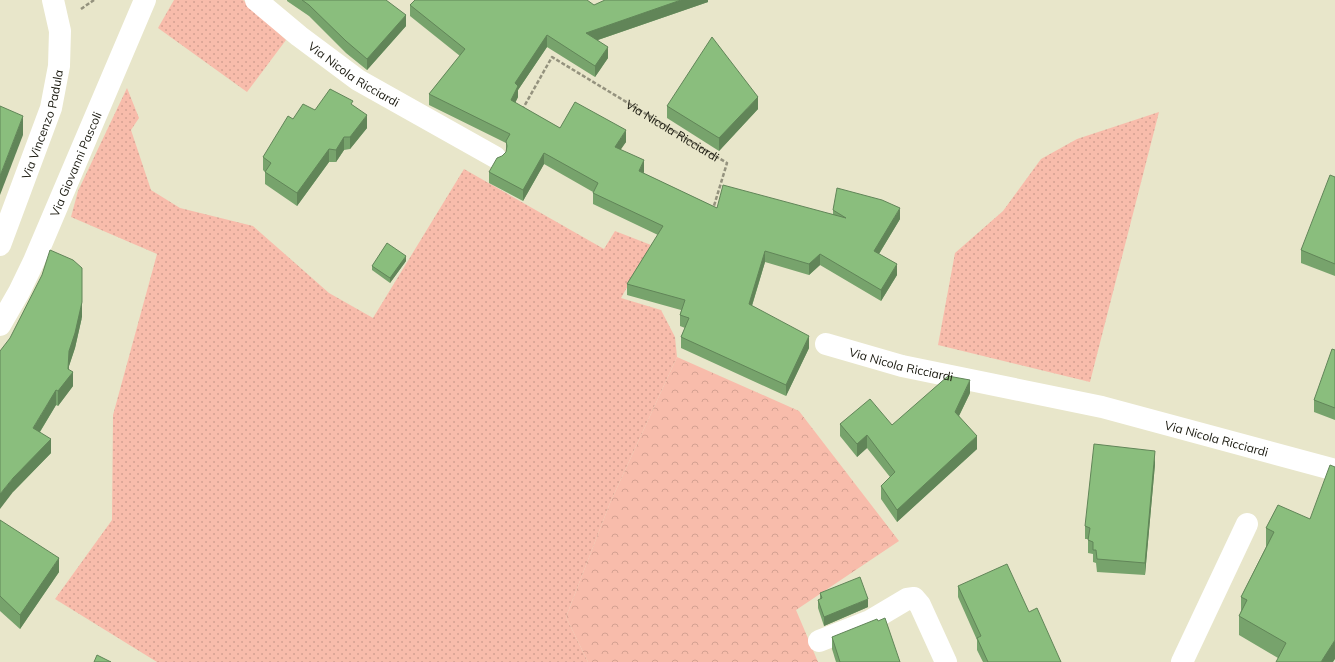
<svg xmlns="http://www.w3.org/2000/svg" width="1335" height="662" viewBox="0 0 1335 662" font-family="Mulish,sans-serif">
<defs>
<pattern id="grass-dots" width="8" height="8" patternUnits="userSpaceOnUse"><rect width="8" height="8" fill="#f8bcab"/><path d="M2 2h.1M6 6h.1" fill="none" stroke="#d4a192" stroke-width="1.8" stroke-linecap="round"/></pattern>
<pattern id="forest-crowns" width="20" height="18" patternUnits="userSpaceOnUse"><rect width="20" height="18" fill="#f8bcab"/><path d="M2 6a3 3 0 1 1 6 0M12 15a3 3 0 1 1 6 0" fill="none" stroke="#d4a192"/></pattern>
</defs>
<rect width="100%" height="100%" fill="#e8e6ca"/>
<!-- grass -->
<g fill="url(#grass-dots)">
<path d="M 174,0 L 243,0 L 286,40 L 247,92 L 158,28 Z"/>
<path d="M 127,88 L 139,118 L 131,130 L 151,190 L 180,208 L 253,226 L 329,293 L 373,318 L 464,169 L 604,249 L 615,231 L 651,245 L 621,298 L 661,310 L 675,337 L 677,357 L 610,503 L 566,617 L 588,662 L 157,662 L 55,599 L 112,520 L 113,415 L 157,254 L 71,217 L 78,191 Z"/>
<path d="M 1159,112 L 1090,382 L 938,345 L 955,253 L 1003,211 L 1041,159 L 1077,139 Z"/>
</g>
<!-- forest -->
<path fill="url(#forest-crowns)" d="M 677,357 L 799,411 L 899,541 L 796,610 L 818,662 L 588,662 L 566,617 L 610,503 Z"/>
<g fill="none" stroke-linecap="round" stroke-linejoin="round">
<!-- path -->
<g stroke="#94927e" stroke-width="2.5" stroke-dasharray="4 2" stroke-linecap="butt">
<path d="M 81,9 L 94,0"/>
<path id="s1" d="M 522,110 L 552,57 L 727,163 L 713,209"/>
</g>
<!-- minor -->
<g stroke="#fff" stroke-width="22">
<path id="s2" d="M 256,0 L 299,36 L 358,80 L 495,157"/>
<path id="s3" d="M 0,245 L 51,108 L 59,66 L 60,31 L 53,0"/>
<path id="s4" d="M 0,325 L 19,292 L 34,261 L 145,0"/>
<path id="s5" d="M 826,344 L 902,366 L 1102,407 L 1335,470"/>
<path d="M 819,641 L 870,621 L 907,599 L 914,598 L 920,605 L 946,662"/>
<path d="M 1182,662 L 1247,524"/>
</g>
</g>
<!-- wall -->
<g fill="#77a36c">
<path d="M 287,0 L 386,0 L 406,26 L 367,70 L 346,53 L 309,16 L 287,1 Z"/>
<path d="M 708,0 L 708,2 L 598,40 L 608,58 L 595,77 L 547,47 L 518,90 L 518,97 L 515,103 L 560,128 L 626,142 L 620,149 L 644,172 L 643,173 L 717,208 L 833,214 L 833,210 L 900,219 L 879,254 L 897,275 L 881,301 L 820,265 L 809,275 L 765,262 L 752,306 L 809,348 L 786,396 L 681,348 L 681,337 L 685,328 L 680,326 L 680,315 L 681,310 L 627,295 L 627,284 L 658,235 L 593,204 L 593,192 L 544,164 L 523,201 L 489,183 L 489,172 L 506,152 L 506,143 L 429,105 L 429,94 L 460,56 L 410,16 L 410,5 L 594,5 Z"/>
<path d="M 353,106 L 367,128 L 350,149 L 344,150 L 336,162 L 329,162 L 297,206 L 265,184 L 265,172 L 263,170 L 263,157 L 293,119 L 315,110 Z"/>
<path d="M 667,106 L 758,109 L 719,151 L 667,118 Z"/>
<path d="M 1335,177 L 1335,276 L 1301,263 L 1301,250 Z"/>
<path d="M 406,261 L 390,283 L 372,270 L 372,266 Z"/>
<path d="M 82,317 L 75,348 L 68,369 L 73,386 L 58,406 L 56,405 L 40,432 L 51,453 L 13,492 Z"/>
<path d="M 1335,350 L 1335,420 L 1314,412 L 1314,400 Z"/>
<path d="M 970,393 L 959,416 L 977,449 L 897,522 L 881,499 L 881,486 L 890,477 L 867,448 L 857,457 L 840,436 L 840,424 L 892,425 Z"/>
<path d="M 1155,464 L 1145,575 L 1097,572 L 1096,563 L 1093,562 L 1093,554 L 1088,553 L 1088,539 L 1085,539 L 1085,526 Z"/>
<path d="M 1278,505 L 1335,659 L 1278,658 L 1239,635 L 1239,616 L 1241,611 L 1241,597 L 1266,547 L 1266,528 Z"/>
<path d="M 0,520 L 59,572 L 20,629 L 0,611 Z"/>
<path d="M 958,586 L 1029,612 L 1061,662 L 983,662 L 977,650 L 977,640 L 958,597 Z"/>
<path d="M 820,593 L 868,607 L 824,626 L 818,608 L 818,600 L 820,599 Z"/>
<path d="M 832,637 L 900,662 L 836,662 L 832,649 Z"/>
</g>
<!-- shaded-wall -->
<g fill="#618558">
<path d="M 681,0 L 708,0 L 708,2 L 586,44 L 586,33 Z"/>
<path d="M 406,15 L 406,26 L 367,70 L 367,59 Z"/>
<path d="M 547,35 L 547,47 L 518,90 L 518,97 L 511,111 L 511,100 L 515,83 Z"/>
<path d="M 608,47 L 608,58 L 595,77 L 595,66 Z"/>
<path d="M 758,97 L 758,109 L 719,151 L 719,138 Z"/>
<path d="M 367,115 L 367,128 L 350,149 L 350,137 Z"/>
<path d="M 23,116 L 23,135 L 0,195 L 0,176 Z"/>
<path d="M 626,130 L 626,142 L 615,158 L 615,147 Z"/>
<path d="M 344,137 L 344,150 L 336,162 L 336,150 Z"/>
<path d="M 329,149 L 329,162 L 297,206 L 297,193 Z"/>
<path d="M 544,153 L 544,164 L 523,201 L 523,190 Z"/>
<path d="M 644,160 L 644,172 L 639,182 L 639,171 Z"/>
<path d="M 900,208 L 900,219 L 874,262 L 874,251 Z"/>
<path d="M 765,251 L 765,262 L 749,315 L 749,304 Z"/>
<path d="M 820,254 L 820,265 L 809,275 L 809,264 Z"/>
<path d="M 406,256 L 406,261 L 390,283 L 390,278 Z"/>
<path d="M 897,264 L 897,275 L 881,301 L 881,290 Z"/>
<path d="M 82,302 L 82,317 L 75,348 L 69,366 L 68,378 L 73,372 L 73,386 L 58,406 L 58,391 L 68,369 L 69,351 Z"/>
<path d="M 809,336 L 809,348 L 786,396 L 786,385 Z"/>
<path d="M 970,380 L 970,393 L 955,424 L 955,412 Z"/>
<path d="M 56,390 L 56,405 L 33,443 L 33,428 Z"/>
<path d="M 867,435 L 867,448 L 857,457 L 857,444 Z"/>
<path d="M 977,436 L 977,449 L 897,522 L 897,510 Z"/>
<path d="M 51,439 L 51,453 L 13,492 L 0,509 L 0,494 L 13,478 Z"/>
<path d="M 1155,451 L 1155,464 L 1145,575 L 1145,563 Z"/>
<path d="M 59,558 L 59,572 L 20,629 L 20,615 Z"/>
<path d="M 868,599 L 868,607 L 824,626 L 824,617 Z"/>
<path d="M 1335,640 L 1335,659 L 1333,662 L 1321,662 Z"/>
</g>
<!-- building -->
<g fill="#8abe7d" stroke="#618558">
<path d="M 302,0 L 386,0 L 406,15 L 367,59 L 346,41 L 309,5 Z"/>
<path d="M 415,0 L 587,0 L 594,5 L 605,0 L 681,0 L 586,33 L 608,47 L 595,66 L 547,35 L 515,83 L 518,86 L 511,100 L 560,128 L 575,102 L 626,130 L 615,147 L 644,160 L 639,171 L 717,208 L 723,185 L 846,218 L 833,210 L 837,188 L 882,200 L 900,208 L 874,251 L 897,264 L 881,290 L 820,254 L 809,264 L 765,251 L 749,304 L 809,336 L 786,385 L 681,337 L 689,318 L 680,315 L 685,300 L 627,284 L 663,226 L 593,193 L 598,183 L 544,153 L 523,190 L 489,172 L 497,158 L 502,156 L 506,152 L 507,146 L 506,141 L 510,134 L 429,94 L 465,49 L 410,5 Z"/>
<path d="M 712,37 L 758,97 L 719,138 L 667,106 Z"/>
<path d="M 330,89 L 353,101 L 351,104 L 367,115 L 350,137 L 344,137 L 336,150 L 329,149 L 297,193 L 265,172 L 271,163 L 263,157 L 288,116 L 293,119 L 303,104 L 315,110 Z"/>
<path d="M 0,106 L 23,116 L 0,176 Z"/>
<path d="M 1330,175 L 1335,177 L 1335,264 L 1301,250 Z"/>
<path d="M 387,243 L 406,256 L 390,278 L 372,266 Z"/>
<path d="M 50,250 L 73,260 L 82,268 L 82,302 L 75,333 L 69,351 L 68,369 L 73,372 L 58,391 L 56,390 L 33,428 L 51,439 L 13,478 L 0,494 L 0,351 L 10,338 L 42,275 Z"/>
<path d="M 1332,349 L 1335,350 L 1335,408 L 1314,400 Z"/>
<path d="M 948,376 L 970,380 L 955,412 L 977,436 L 897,510 L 881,486 L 895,472 L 867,435 L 857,444 L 840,424 L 870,399 L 892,425 Z"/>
<path d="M 1094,444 L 1155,451 L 1145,563 L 1097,559 L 1096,550 L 1093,550 L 1093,542 L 1088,540 L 1090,528 L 1085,526 Z"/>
<path d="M 1330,465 L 1335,467 L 1335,640 L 1321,662 L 1276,662 L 1286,643 L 1239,616 L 1247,600 L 1241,597 L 1274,532 L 1266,528 L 1278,505 L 1310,519 Z"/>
<path d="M 0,520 L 59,558 L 20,615 L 0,596 Z"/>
<path d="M 1007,564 L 1029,612 L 1037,608 L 1061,662 L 988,662 L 977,638 L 981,636 L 958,586 Z"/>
<path d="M 860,577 L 868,599 L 824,617 L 818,600 L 822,598 L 820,593 Z"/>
<path d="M 885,618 L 900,662 L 840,662 L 832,637 L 877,619 L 878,621 Z"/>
<path d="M 97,655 L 111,662 L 94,662 Z"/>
</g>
<g text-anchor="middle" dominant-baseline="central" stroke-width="3" stroke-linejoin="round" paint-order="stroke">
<!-- street labels -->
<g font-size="12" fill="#19180e" stroke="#f5f4d7">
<text stroke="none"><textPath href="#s2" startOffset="123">Via Nicola Ricciardi</textPath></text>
<text stroke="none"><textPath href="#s3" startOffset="128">Via Vincenzo Padula</textPath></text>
<text stroke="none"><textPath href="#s1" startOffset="202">Via Nicola Ricciardi</textPath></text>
<text stroke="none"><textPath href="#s4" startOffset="178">Via Giovanni Pascoli</textPath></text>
<text stroke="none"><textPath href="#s5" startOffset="78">Via Nicola Ricciardi</textPath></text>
<text stroke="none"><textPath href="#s5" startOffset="402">Via Nicola Ricciardi</textPath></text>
</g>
</g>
</svg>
